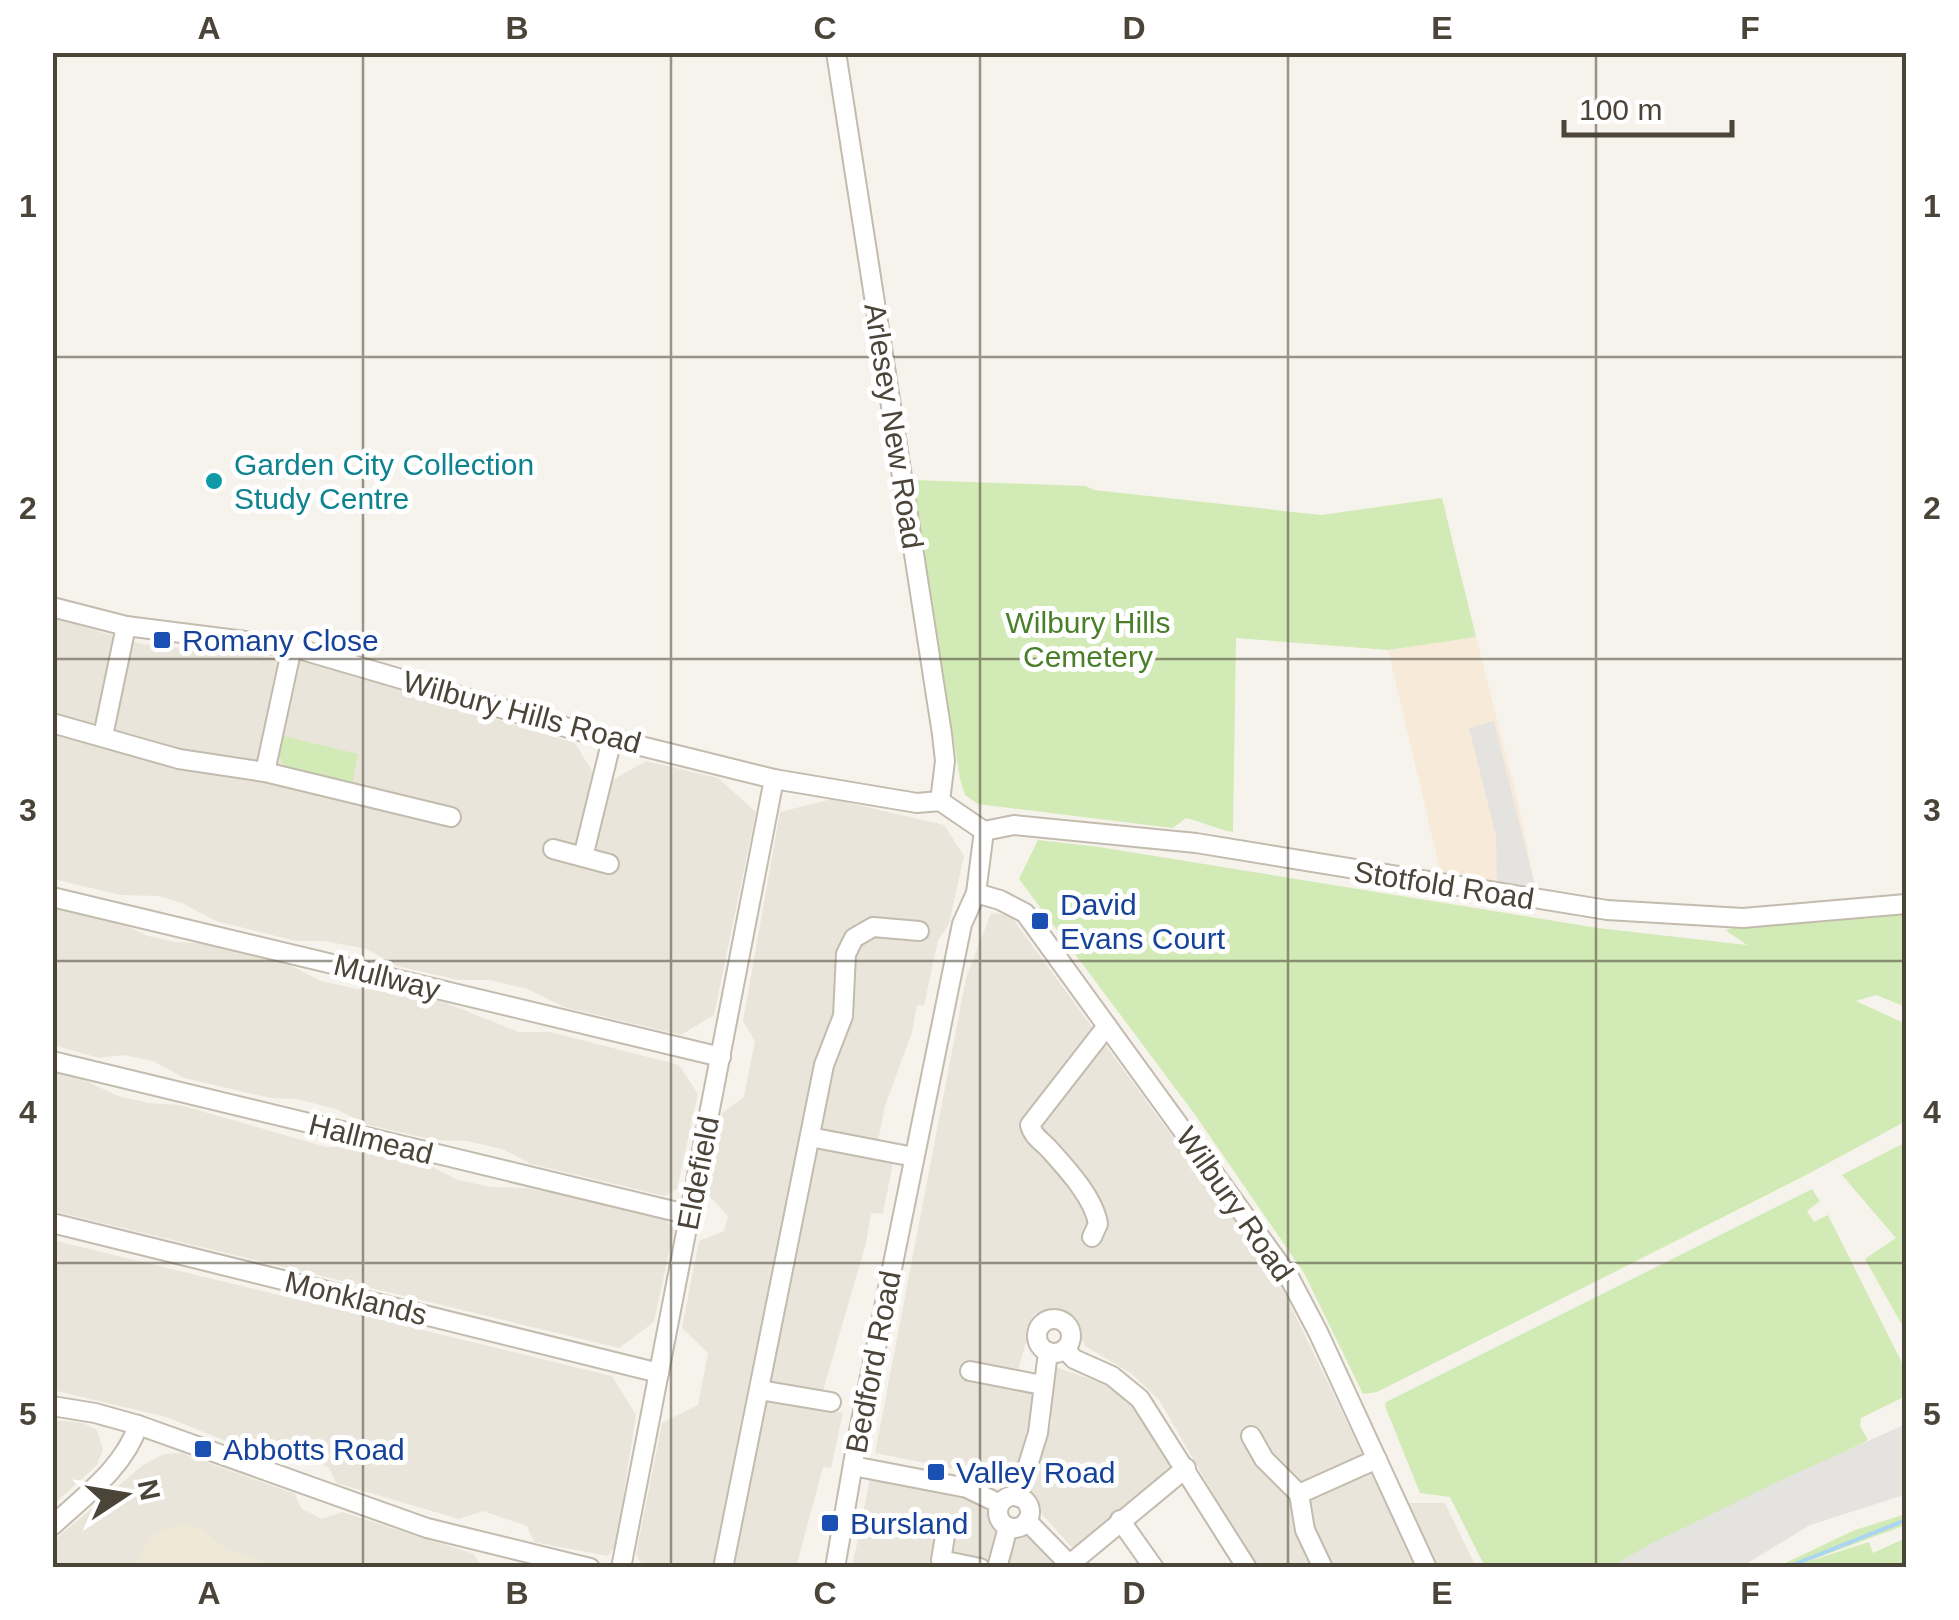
<svg xmlns="http://www.w3.org/2000/svg" width="1959" height="1620" viewBox="0 0 1959 1620" font-family="Helvetica,sans-serif">
<rect width="100%" height="100%" fill="#f6f3ec"/>
<!-- residential -->
<g fill="#eae5da">
<path d="M 53,618 L 141,644 L 304,661 L 575,743 L 595,776 L 611,781 L 646,761 L 718,778 L 756,812 L 714,1015 L 681,1035 L 564,1007 L 527,989 L 490,980 L 459,980 L 397,966 L 367,949 L 324,941 L 296,941 L 216,921 L 182,903 L 159,896 L 121,895 L 53,879 Z"/>
<path d="M 832,799 L 944,825 L 964,856 L 949,924 L 938,940 L 924,1006 L 917,1005 L 912,1032 L 885,1106 L 875,1157 L 893,1162 L 883,1214 L 871,1213 L 866,1243 L 818,1408 L 843,1413 L 831,1468 L 823,1467 L 796,1567 L 771,1564 L 770,1568 L 663,1567 L 640,1562 L 636,1554 L 662,1423 L 698,1405 L 708,1353 L 682,1328 L 699,1241 L 724,1231 L 728,1216 L 708,1195 L 722,1113 L 744,1097 L 755,1041 L 743,1021 L 780,812 Z"/>
<path d="M 52,904 L 109,918 L 148,936 L 176,942 L 214,944 L 284,962 L 321,981 L 357,989 L 390,990 L 446,1003 L 519,1032 L 550,1032 L 679,1065 L 698,1094 L 677,1189 L 665,1196 L 531,1164 L 502,1149 L 467,1141 L 435,1140 L 368,1125 L 336,1109 L 297,1099 L 270,1098 L 184,1078 L 153,1061 L 123,1055 L 99,1058 L 53,1045 Z"/>
<path d="M 991,913 L 1010,915 L 1279,1282 L 1417,1567 L 1256,1567 L 1159,1400 L 1132,1374 L 1085,1346 L 1071,1315 L 1053,1308 L 1034,1314 L 1014,1384 L 1035,1392 L 1030,1431 L 1011,1482 L 1002,1488 L 955,1469 L 875,1453 L 966,978 Z"/>
<path d="M 53,1070 L 82,1079 L 118,1096 L 149,1103 L 180,1105 L 326,1147 L 364,1147 L 423,1162 L 458,1180 L 491,1187 L 527,1188 L 659,1213 L 674,1229 L 654,1322 L 619,1348 L 53,1211 Z"/>
<path d="M 52,1240 L 612,1376 L 636,1415 L 616,1544 L 608,1556 L 534,1542 L 527,1526 L 483,1511 L 459,1519 L 336,1483 L 329,1468 L 316,1460 L 300,1459 L 284,1464 L 166,1417 L 53,1390 Z"/>
<path d="M 1052,1366 L 1111,1386 L 1132,1406 L 1171,1464 L 1168,1474 L 1075,1551 L 1042,1514 L 1029,1488 L 1052,1421 L 1046,1394 Z"/>
<path d="M 53,1420 L 83,1423 L 97,1430 L 103,1450 L 97,1465 L 53,1505 Z"/>
<path d="M 181,1453 L 295,1494 L 301,1508 L 322,1519 L 342,1512 L 474,1554 L 483,1568 L 277,1567 L 225,1549 L 202,1530 L 153,1535 L 134,1567 L 53,1567 L 52,1542 L 143,1465 L 164,1454 Z"/>
<path d="M 870,1478 L 935,1489 L 984,1505 L 995,1529 L 1014,1537 L 1025,1533 L 1059,1567 L 852,1568 Z"/>
<path d="M 1404,1503 L 1445,1503 L 1476,1567 L 1433,1567 Z"/>
</g>
<!-- commercial -->
<path fill="#f7ead8" d="M 1476,637 L 1519,806 L 1535,886 L 1441,874 L 1388,650 Z"/>
<!-- education -->
<path fill="#efe8d6" d="M 185,1523 L 202,1530 L 225,1549 L 277,1567 L 134,1567 L 153,1535 Z"/>
<!-- green -->
<g fill="#d2eab5">
<path d="M 913,480 L 1085,486 L 1094,490 L 1321,515 L 1442,498 L 1476,637 L 1388,650 L 1236,638 L 1233,832 C 1215,829 1204,822 1186,818 L 1173,828 L 978,804 L 965,795 L 960,779 Z"/>
<path d="M 283,736 L 358,754 L 352,785 L 286,769 L 279,757 Z"/>
<path d="M 1038,840 L 1099,847 L 1598,928 L 1747,945 L 1725,930 L 1757,923 L 1906,910 L 1906,1007 L 1876,995 L 1856,1001 L 1906,1024 L 1906,1121 L 1808,1174 L 1377,1392 L 1363,1394 L 1304,1273 L 1196,1116 L 1019,879 Z"/>
<path d="M 1906,1142 L 1906,1332 L 1865,1259 L 1896,1238 L 1842,1175 Z"/>
<path d="M 1812,1189 L 1820,1201 L 1807,1211 L 1814,1222 L 1828,1215 L 1906,1371 L 1906,1396 L 1861,1418 L 1860,1426 L 1868,1440 L 1853,1448 L 1647,1546 L 1613,1567 L 1485,1567 L 1450,1497 L 1420,1493 L 1385,1406 L 1386,1402 Z"/>
<path d="M 1906,1514 L 1906,1525 L 1803,1563 L 1869,1542 L 1873,1553 L 1906,1538 L 1906,1567 L 1777,1567 L 1855,1530 Z"/>
</g>
<!-- parking -->
<g fill="#e5e3e0">
<path d="M 1494,721 L 1535,886 L 1497,882 L 1496,836 L 1469,728 Z"/>
<path d="M 1906,1424 L 1906,1498 L 1904,1495 L 1810,1525 L 1741,1567 L 1610,1567 L 1647,1546 L 1779,1481 Z"/>
</g>
<g fill="none" stroke-linecap="round" stroke-linejoin="round">
<!-- stream -->
<path stroke="#a9d4f2" stroke-width="4" d="M 1785,1568 L 1906,1520"/>
<!-- minor casing -->
<g stroke="#c2bbae" stroke-width="22">
<g id="minor">
<path d="M 836,52 L 942,734 L 945,761 L 940,801"/>
<path d="M 52,607 L 126,626 L 292,647 L 572,729 L 774,779 L 917,803 L 940,801 L 984,831"/>
<path d="M 52,723 L 179,759 L 265,772 L 451,817"/>
<path d="M 103,736 L 126,626"/>
<path d="M 265,772 L 292,647"/>
<path d="M 984,831 L 1014,825 L 1196,843 L 1607,910 L 1743,918 L 1906,904"/>
<path d="M 553,849 L 609,864"/>
<path d="M 583,857 L 612,739"/>
<path d="M 976,893 L 1000,900 L 1025,913 L 1289,1277 L 1318,1332 L 1427,1568"/>
<path d="M 52,897 L 721,1057"/>
<path d="M 52,1061 L 690,1215"/>
<path d="M 810,1137 L 914,1157"/>
<path d="M 52,1223 L 659,1373"/>
<path d="M 1092,1237 L 1098,1224 C 1094,1198 1067,1169 1050,1150 C 1042,1141 1033,1137 1030,1125 L 1107,1026"/>
<circle cx="1054" cy="1336" r="17"/>
<path d="M 1065,1349 L 1074,1359 L 1112,1376 L 1140,1399 L 1247,1568"/>
<path d="M 970,1371 L 1042,1385"/>
<path d="M 760,1390 L 831,1402"/>
<path d="M 52,1406 L 95,1413 L 138,1425 L 427,1528 L 590,1568"/>
<path d="M 1251,1436 L 1264,1459 L 1299,1494 L 1305,1530 L 1323,1568"/>
<path d="M 853,1466 L 967,1488 L 1000,1504"/>
<path d="M 1299,1494 L 1377,1459"/>
<circle cx="1014" cy="1512" r="16"/>
<path d="M 1018,1497 L 1038,1433 L 1048,1352"/>
<path d="M 1120,1520 L 1154,1568"/>
<path d="M 1027,1521 L 1073,1568"/>
<path d="M 52,1526 C 83,1497 125,1467 138,1425"/>
<path d="M 946,1530 L 941,1560 L 980,1568"/>
<path d="M 1070,1564 L 1186,1468"/>
<path d="M 621,1568 L 774,779"/>
<path d="M 723,1568 L 824,1065 L 843,1016 L 846,954 L 854,938 L 873,927 L 919,931"/>
<path d="M 835,1568 L 857,1441 L 962,924 L 976,893 L 984,831"/>
<path d="M 997,1568 L 1008,1527"/>
</g>
</g>
<!-- minor -->
<use href="#minor" stroke="#fff" stroke-width="18"/>
</g>
<!-- grid -->
<path fill="none" stroke="#4b4439" stroke-width="2.5" stroke-opacity="0.55" d="M 363,52 L 363,1568M 671,52 L 671,1568M 980,52 L 980,1568M 1288,52 L 1288,1568M 1596,52 L 1596,1568M 52,357 L 1906,357M 52,659 L 1906,659M 52,961 L 1906,961M 52,1263 L 1906,1263"/>
<!-- markers -->
<circle fill="#0f9aa8" stroke="#fff" stroke-width="4" cx="214" cy="481" r="10"/>
<g fill="#1a4fb4" stroke="#fff" stroke-width="4">
<rect x="152" y="630" width="20" height="20" rx="5"/>
<rect x="1030" y="911" width="20" height="20" rx="5"/>
<rect x="193" y="1439" width="20" height="20" rx="5"/>
<rect x="926" y="1462" width="20" height="20" rx="5"/>
<rect x="820" y="1513" width="20" height="20" rx="5"/>
</g>
<g text-anchor="middle" dominant-baseline="central" stroke-width="10" stroke-linejoin="round" paint-order="stroke">
<!-- street labels -->
<g font-size="30" fill="#4b4439" stroke="#fff">
<text transform="translate(894 426) rotate(81)">Arlesey New Road</text>
<text transform="translate(522 712) rotate(15)">Wilbury Hills Road</text>
<text transform="translate(1444 885) rotate(9)">Stotfold Road</text>
<text transform="translate(387 977) rotate(14)">Mullway</text>
<text transform="translate(371 1139) rotate(14)">Hallmead</text>
<text transform="translate(698 1173) rotate(-79)">Eldefield</text>
<text transform="translate(1235 1204) rotate(55)">Wilbury Road</text>
<text transform="translate(356 1298) rotate(14)">Monklands</text>
<text transform="translate(873 1362) rotate(-79)">Bedford Road</text>
</g>
<!-- culture labels -->
<g font-size="30" fill="#0d838f" stroke="#fff" text-anchor="start">
<text x="234" y="464">Garden City Collection<tspan x="234" dy="34">Study Centre</tspan></text>
</g>
<!-- park labels -->
<g font-size="30" fill="#4a7f2a" stroke="#fff">
<text x="1088" y="622">Wilbury Hills<tspan x="1088" dy="34">Cemetery</tspan></text>
</g>
<!-- transit labels -->
<g font-size="30" fill="#164399" stroke="#fff" text-anchor="start">
<text x="182" y="640">Romany Close</text>
<text x="1060" y="904">David<tspan x="1060" dy="34">Evans Court</tspan></text>
<text x="223" y="1449">Abbotts Road</text>
<text x="956" y="1472">Valley Road</text>
<text x="850" y="1523">Bursland</text>
</g>
</g>
<!-- border -->
<rect width="1959" height="1620" fill="none" stroke="#ffffff" stroke-width="110"/>
<!-- north arrow -->
<g transform="translate(125 1495) rotate(78)" stroke="#ffffff" stroke-width="8" paint-order="stroke">
<path d="M0-8L18 38L0 25L-18 38Z" fill="#4b4439"/>
<text y="-15" font-size="28" font-weight="bold" text-anchor="middle" fill="#4b4439">N</text>
</g>
<!-- scale -->
<path d="M1564 120v15h168v-15" fill="none" stroke="#4b4439" stroke-width="5"/>
<text x="1579" y="120" font-size="30" fill="#4b4439" stroke="#ffffff" stroke-width="8" paint-order="stroke">100 m</text>
<rect x="55" y="55" width="1849" height="1510" fill="none" stroke="#4b4439" stroke-width="4"/>
<g font-size="32" text-anchor="middle" font-weight="bold" fill="#4b4439">
<text x="209" y="39">A</text>
<text x="517" y="39">B</text>
<text x="825" y="39">C</text>
<text x="1134" y="39">D</text>
<text x="1442" y="39">E</text>
<text x="1750" y="39">F</text>
<text x="28" y="217">1</text>
<text x="1932" y="217">1</text>
<text x="28" y="519">2</text>
<text x="1932" y="519">2</text>
<text x="28" y="821">3</text>
<text x="1932" y="821">3</text>
<text x="28" y="1123">4</text>
<text x="1932" y="1123">4</text>
<text x="28" y="1425">5</text>
<text x="1932" y="1425">5</text>
<text x="209" y="1604">A</text>
<text x="517" y="1604">B</text>
<text x="825" y="1604">C</text>
<text x="1134" y="1604">D</text>
<text x="1442" y="1604">E</text>
<text x="1750" y="1604">F</text>
</g>
</svg>
